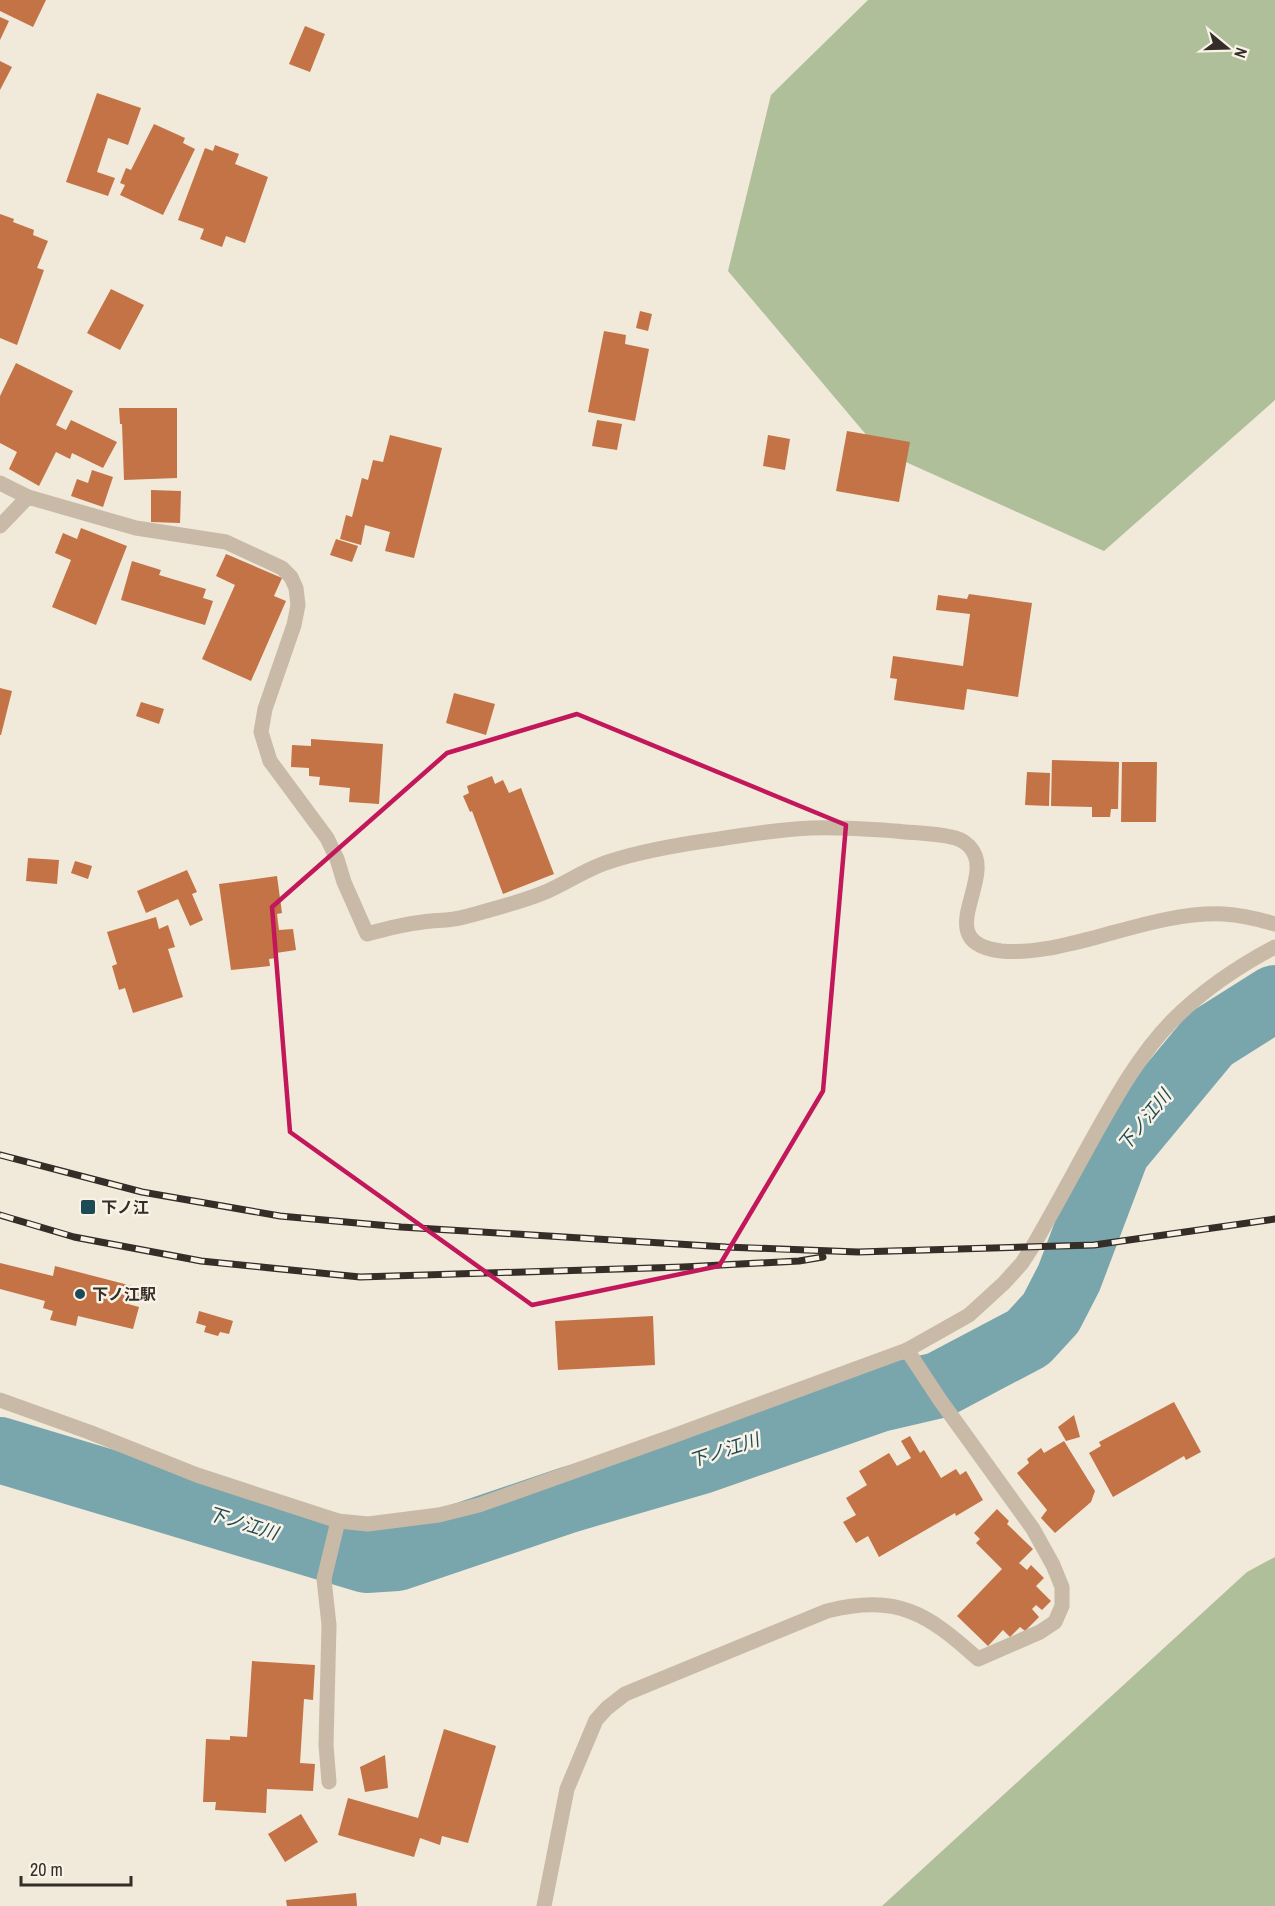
<svg xmlns="http://www.w3.org/2000/svg" width="1275" height="1906" viewBox="0 0 1275 1906" font-family="'Archivo Narrow','Noto Sans JP',sans-serif">
<rect width="100%" height="100%" fill="#f1e9da"/>
<!-- green -->
<g fill="#aebf9a">
<path d="M 868,0 L 1275,0 L 1275,400 L 1104,551 L 879,450 L 728,271 L 771,95 Z"/>
<path d="M 1275,1557 L 1275,1906 L 882,1906 L 1247,1572 Z"/>
</g>
<g fill="none" stroke-linecap="round" stroke-linejoin="round">
<!-- river -->
<path stroke="#79a5ad" stroke-width="66" d="M 0,1450 L 366,1560 L 397,1558 L 568,1500 L 701,1461 L 879,1399 L 939,1385 L 1028,1338 L 1051,1313 L 1069,1278 L 1117,1151 L 1210,1039 L 1275,998"/>
</g>
<!-- building -->
<g fill="#c37345">
<path d="M 0,0 L 46,0 L 33,27 L 0,11 Z"/>
<path d="M 0,17 L 9,21 L 0,40 Z"/>
<path d="M 305,26 L 325,34 L 310,72 L 289,64 Z"/>
<path d="M 0,61 L 12,67 L 0,90 Z"/>
<path d="M 97,93 L 141,108 L 128,145 L 108,138 L 97,172 L 115,178 L 108,196 L 66,182 Z"/>
<path d="M 154,124 L 185,138 L 183,143 L 195,149 L 163,215 L 120,195 L 125,185 L 120,183 L 126,168 L 131,170 Z"/>
<path d="M 215,145 L 239,154 L 235,164 L 268,177 L 245,243 L 226,236 L 222,247 L 200,239 L 204,229 L 178,220 L 205,148 L 213,151 Z"/>
<path d="M 0,214 L 14,219 L 13,222 L 34,230 L 33,235 L 48,241 L 37,268 L 44,270 L 17,345 L 0,338 Z"/>
<path d="M 111,289 L 144,305 L 120,350 L 87,333 Z"/>
<path d="M 640,311 L 652,314 L 648,331 L 636,328 Z"/>
<path d="M 604,331 L 626,335 L 625,344 L 649,349 L 635,421 L 588,412 Z"/>
<path d="M 16,363 L 73,391 L 56,425 L 66,430 L 71,420 L 117,442 L 103,468 L 72,453 L 70,459 L 56,452 L 39,486 L 9,469 L 17,452 L 0,443 L 0,396 Z"/>
<path d="M 119,408 L 177,408 L 177,478 L 124,480 L 122,424 L 120,424 Z"/>
<path d="M 597,420 L 622,424 L 617,450 L 592,446 Z"/>
<path d="M 847,431 L 910,442 L 899,502 L 836,491 Z"/>
<path d="M 390,435 L 442,448 L 414,558 L 385,551 L 390,532 L 365,525 L 361,545 L 340,539 L 346,515 L 352,517 L 362,478 L 368,480 L 373,460 L 383,462 Z"/>
<path d="M 768,435 L 790,439 L 785,470 L 763,466 Z"/>
<path d="M 92,470 L 113,477 L 103,507 L 71,496 L 77,479 L 88,483 Z"/>
<path d="M 151,490 L 181,491 L 180,523 L 151,522 Z"/>
<path d="M 81,528 L 127,546 L 96,625 L 52,607 L 71,560 L 55,553 L 63,533 L 77,539 Z"/>
<path d="M 336,539 L 358,546 L 352,562 L 330,555 Z"/>
<path d="M 226,554 L 282,578 L 274,596 L 286,601 L 251,681 L 202,659 L 235,585 L 216,576 Z"/>
<path d="M 132,561 L 161,570 L 159,575 L 206,589 L 203,598 L 213,601 L 205,625 L 121,600 Z"/>
<path d="M 969,594 L 1032,603 L 1018,697 L 967,689 L 964,710 L 894,700 L 897,679 L 890,678 L 893,656 L 963,666 L 970,614 L 936,610 L 938,595 L 967,599 Z"/>
<path d="M 0,688 L 12,691 L 1,735 L 0,735 Z"/>
<path d="M 454,693 L 495,704 L 486,735 L 446,723 Z"/>
<path d="M 141,702 L 164,709 L 159,724 L 136,716 Z"/>
<path d="M 311,739 L 383,744 L 379,804 L 349,802 L 350,788 L 319,785 L 320,777 L 309,776 L 309,768 L 291,767 L 292,745 L 311,746 Z"/>
<path d="M 1052,760 L 1119,762 L 1118,809 L 1111,809 L 1110,817 L 1092,817 L 1092,807 L 1051,806 Z"/>
<path d="M 1122,762 L 1157,762 L 1156,822 L 1121,822 Z"/>
<path d="M 1027,772 L 1050,773 L 1049,806 L 1025,805 Z"/>
<path d="M 492,776 L 495,784 L 503,780 L 509,793 L 521,788 L 554,874 L 503,894 L 472,811 L 470,812 L 463,796 L 469,793 L 467,786 Z"/>
<path d="M 28,858 L 59,860 L 57,884 L 26,881 Z"/>
<path d="M 75,861 L 92,866 L 88,879 L 71,873 Z"/>
<path d="M 187,870 L 197,892 L 192,894 L 203,920 L 190,926 L 178,899 L 146,913 L 137,891 Z"/>
<path d="M 277,876 L 282,913 L 277,914 L 279,930 L 293,929 L 296,950 L 276,953 L 276,958 L 269,959 L 270,966 L 231,970 L 219,884 Z"/>
<path d="M 156,917 L 159,929 L 168,925 L 175,947 L 168,949 L 183,997 L 133,1013 L 125,988 L 119,990 L 112,966 L 117,964 L 107,932 Z"/>
<path d="M 0,1263 L 53,1276 L 55,1266 L 144,1289 L 140,1302 L 129,1299 L 128,1304 L 139,1307 L 133,1329 L 78,1316 L 76,1326 L 50,1320 L 53,1311 L 43,1308 L 45,1301 L 0,1289 Z"/>
<path d="M 199,1311 L 233,1321 L 229,1334 L 220,1332 L 218,1336 L 204,1332 L 206,1326 L 196,1323 Z"/>
<path d="M 653,1316 L 655,1365 L 558,1370 L 555,1321 Z"/>
<path d="M 1174,1402 L 1201,1452 L 1186,1460 L 1184,1456 L 1113,1497 L 1089,1453 L 1101,1446 L 1099,1442 Z"/>
<path d="M 1074,1415 L 1080,1437 L 1066,1441 L 1058,1427 Z"/>
<path d="M 910,1436 L 920,1453 L 924,1450 L 941,1478 L 956,1469 L 960,1475 L 966,1471 L 983,1500 L 956,1516 L 955,1513 L 879,1557 L 868,1536 L 856,1543 L 843,1522 L 856,1515 L 846,1498 L 867,1485 L 859,1471 L 889,1453 L 897,1466 L 911,1458 L 901,1441 Z"/>
<path d="M 1064,1441 L 1095,1491 L 1091,1502 L 1055,1533 L 1041,1518 L 1047,1510 L 1017,1473 L 1029,1463 L 1027,1459 L 1041,1448 L 1044,1453 Z"/>
<path d="M 997,1509 L 1009,1521 L 1007,1524 L 1033,1549 L 1019,1563 L 1027,1570 L 1031,1565 L 1044,1578 L 1036,1586 L 1051,1601 L 1042,1610 L 1036,1605 L 1032,1609 L 1039,1617 L 1025,1631 L 1020,1627 L 1010,1637 L 1003,1630 L 988,1646 L 957,1616 L 1002,1569 L 976,1543 L 980,1539 L 974,1533 Z"/>
<path d="M 252,1661 L 315,1665 L 313,1700 L 304,1699 L 300,1763 L 315,1764 L 313,1791 L 267,1789 L 266,1813 L 215,1810 L 216,1802 L 203,1802 L 206,1739 L 230,1740 L 230,1736 L 247,1737 Z"/>
<path d="M 444,1729 L 496,1746 L 468,1843 L 442,1836 L 440,1845 L 420,1838 L 414,1857 L 338,1835 L 348,1798 L 418,1818 Z"/>
<path d="M 385,1755 L 388,1788 L 365,1792 L 360,1767 Z"/>
<path d="M 301,1814 L 318,1842 L 285,1862 L 268,1834 Z"/>
<path d="M 356,1893 L 357,1906 L 287,1906 L 286,1900 Z"/>
</g>
<g fill="none" stroke-linecap="round" stroke-linejoin="round">
<!-- minor -->
<g stroke="#c8baa6" stroke-width="15">
<path d="M 0,483 L 28,497"/>
<path d="M 0,526 L 28,497 L 136,528 L 226,542 L 282,568 L 291,577 L 296,588 L 298,605 L 294,625 L 265,709 L 261,732 L 270,761 L 327,838 L 337,859 L 344,882 L 367,934 C 385,929 404,924 423,922 C 436,920 450,921 464,917 C 490,910 518,903 543,893 C 565,884 586,869 608,862 C 644,850 682,844 719,839 C 750,834 781,829 812,828 C 840,827 867,829 895,831 C 913,833 933,833 951,837 C 958,838 964,841 969,846 C 1000,877 927,942 1001,951 C 1033,954 1066,945 1097,937 C 1138,926 1182,912 1224,914 C 1242,915 1258,919 1275,924"/>
<path d="M 0,1400 L 89,1432 L 197,1475 L 338,1521 L 368,1524 L 439,1515 L 479,1505 L 673,1436 L 907,1350 L 969,1315 L 1004,1283 L 1022,1263 L 1033,1246 C 1054,1210 1073,1174 1093,1138 C 1116,1097 1139,1055 1172,1021 C 1203,990 1237,967 1275,947"/>
<path d="M 329,1782 L 326,1745 L 329,1625 L 324,1579 L 338,1521"/>
<path d="M 544,1906 L 567,1789 L 596,1720 L 607,1708 L 625,1694 L 827,1611 C 898,1594 927,1613 978,1659 L 1040,1632 L 1055,1622 L 1062,1606 L 1062,1587 L 1053,1565 L 1033,1529 L 940,1400 L 907,1350"/>
</g>
<!-- rail casing -->
<g stroke="#352d27" stroke-width="7">
<g id="rail">
<path d="M 0,1155 L 142,1192 L 280,1216 L 401,1227 L 726,1247 L 858,1252 L 1094,1245 L 1275,1219"/>
<path d="M 0,1215 L 74,1237 L 201,1261 L 360,1277 L 683,1267 L 799,1261 L 823,1257"/>
</g>
</g>
<!-- rail -->
<use href="#rail" stroke="#f9f2e6" stroke-width="4.5" stroke-dasharray="14" stroke-linecap="butt"/>
</g>
<!-- marked area -->
<path fill="none" stroke="#c2185b" stroke-width="4.5" stroke-linejoin="round" d="M 577,714 L 846,825 L 823,1091 L 719,1266 L 532,1305 L 290,1132 L 272,907 L 447,753 Z"/>
<!-- markers -->
<g fill="#1d4b55" stroke="#f9f2e6" stroke-width="2">
<rect x="80" y="1199" width="16" height="16" rx="3"/>
<circle cx="80" cy="1294" r="6"/>
</g>
<g text-anchor="middle" dominant-baseline="central" stroke-width="5" stroke-linejoin="round" paint-order="stroke">
<!-- poi labels -->
<g font-size="16" font-weight="bold" fill="#352d27" stroke="#f9f2e6" text-anchor="start">
<text x="101" y="1207">下ノ江</text>
<text x="92" y="1294">下ノ江駅</text>
</g>
<!-- water labels -->
<g font-size="18" font-style="italic" fill="#1d4b55" stroke="#f9f2e6">
<text transform="translate(1144 1120) rotate(-51)">下ノ江川</text>
<text transform="translate(724 1450) rotate(-18)">下ノ江川</text>
<text transform="translate(243 1523) rotate(17)">下ノ江川</text>
</g>
</g>
<!-- north arrow -->
<g transform="translate(1227 48) rotate(109)" stroke="#f9f2e6" stroke-width="4.5" paint-order="stroke">
<path d="M0-4.5L10 22L0 15L-10 22Z" fill="#352d27"/>
<text y="-9" font-size="16" font-weight="bold" text-anchor="middle" fill="#352d27">N</text>
</g>
<!-- scale -->
<path d="M21 1876v9h110v-9" fill="none" stroke="#352d27" stroke-width="3"/>
<text x="30" y="1876" font-size="18" fill="#352d27" stroke="#f9f2e6" stroke-width="4.5" paint-order="stroke">20 m</text>
</svg>
